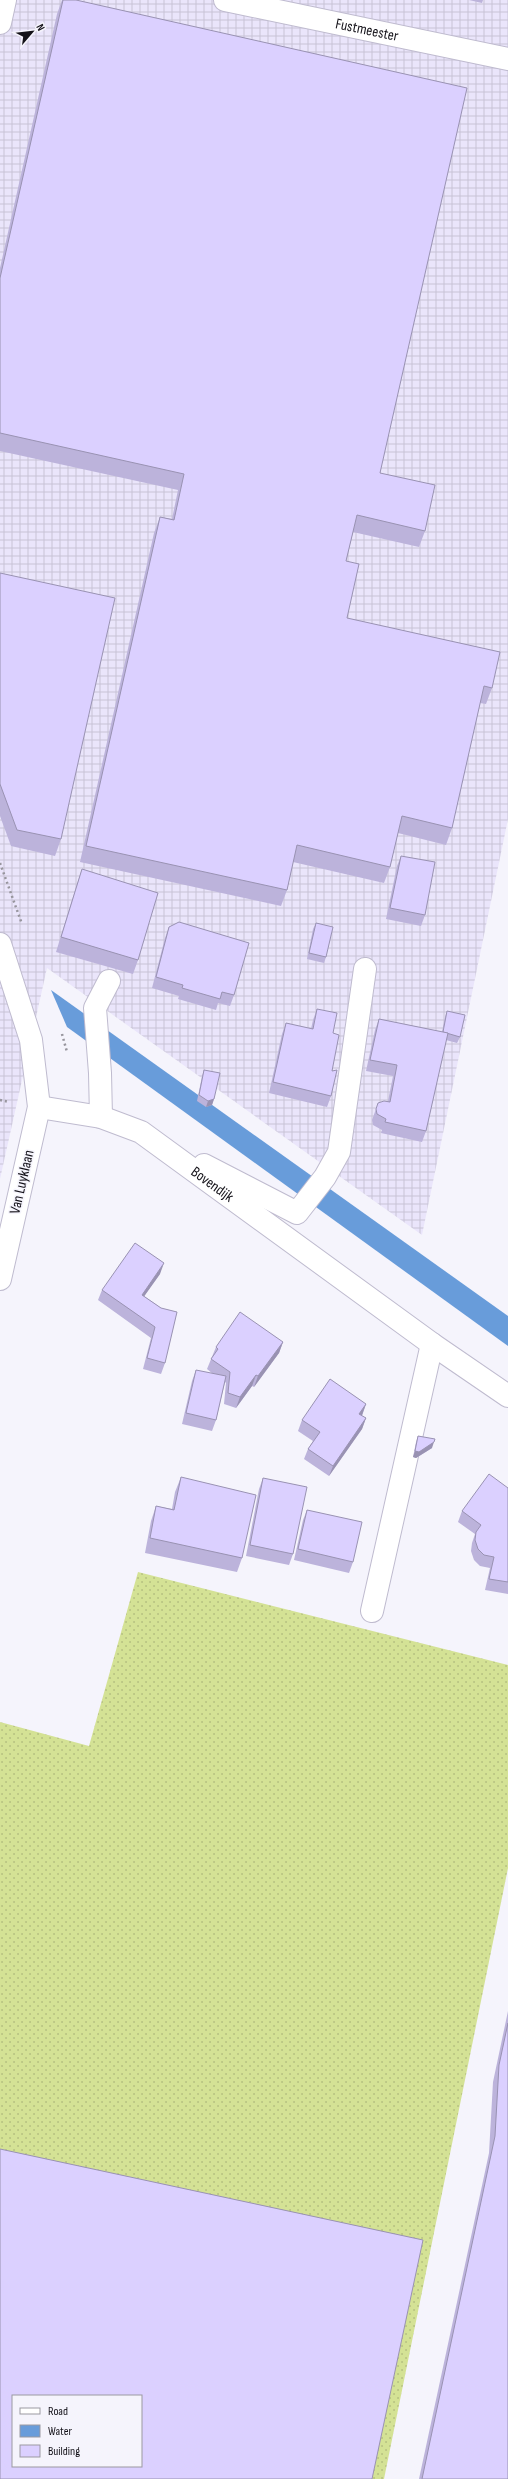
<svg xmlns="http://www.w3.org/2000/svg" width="508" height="2479" viewBox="0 0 508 2479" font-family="'Sofia Sans Condensed',sans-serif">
<defs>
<pattern id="industrial-grid" width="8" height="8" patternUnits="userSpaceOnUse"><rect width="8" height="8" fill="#eae5fb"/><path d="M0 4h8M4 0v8" fill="none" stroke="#c8c3d6"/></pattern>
<pattern id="grass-dots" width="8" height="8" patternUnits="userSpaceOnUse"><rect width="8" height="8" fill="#d4e295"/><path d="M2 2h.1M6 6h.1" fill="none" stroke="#b5c180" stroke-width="1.8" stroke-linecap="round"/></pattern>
</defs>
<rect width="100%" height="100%" fill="#f5f4fc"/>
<!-- industrial -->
<path fill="url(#industrial-grid)" d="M 0,0 L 508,0 L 508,819 L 422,1235 L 47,968 L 0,1179 Z"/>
<!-- grass -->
<path fill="url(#grass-dots)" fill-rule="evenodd" d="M 138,1572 L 508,1665 L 508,1868 L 384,2479 L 0,2479 L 0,1722 L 89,1746 ZM 13,2396 L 141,2396 L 141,2466 L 13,2466 Z"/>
<!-- water -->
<path fill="#689cda" d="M 51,990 L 508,1316 L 508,1346 L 67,1027 Z"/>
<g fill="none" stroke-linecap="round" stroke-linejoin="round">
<!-- minor casing -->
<g stroke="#bfbbcf" stroke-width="24">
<g id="minor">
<path id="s1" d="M 225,0 L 508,59"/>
<path d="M 0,23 L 5,0"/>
<path d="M 0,944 L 31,1040 L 39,1107 L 0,1279"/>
<path id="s2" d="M 39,1107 L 101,1117 L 141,1132 L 432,1344 L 508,1396"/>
<path d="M 101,1117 L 100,1073 L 95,1008 L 109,981"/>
<path d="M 204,1165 L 297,1213 L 325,1177 L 339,1152 L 365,969"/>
<path d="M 372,1611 L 432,1344"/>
</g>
</g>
<!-- path -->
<g stroke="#97959d" stroke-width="2.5" stroke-dasharray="2 3" stroke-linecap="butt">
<path d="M 0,863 L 22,924"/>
<path d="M 62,1034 L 67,1052"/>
<path d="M 0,1100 L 9,1102"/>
</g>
<!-- minor -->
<use href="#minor" stroke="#fff" stroke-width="22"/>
</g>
<!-- wall -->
<g fill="#bcb3db">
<path d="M 62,0 L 76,0 L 380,473 L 425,531 L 419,547 L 353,532 L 346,561 L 347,618 L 492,688 L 486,704 L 480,703 L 452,828 L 446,845 L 398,833 L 390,867 L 384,883 L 293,862 L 287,890 L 281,906 L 80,862 L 154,533 L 160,517 L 172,519 L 178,490 L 0,451 L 0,268 L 57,14 Z"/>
<path d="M 469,0 L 483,0 L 482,3 Z"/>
<path d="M 0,573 L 61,839 L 55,856 L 11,846 L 0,816 Z"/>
<path d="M 401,856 L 425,915 L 421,926 L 386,919 L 397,866 Z"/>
<path d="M 82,869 L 138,960 L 133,974 L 56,952 L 77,884 Z"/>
<path d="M 316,923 L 326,957 L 324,963 L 307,959 L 313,929 Z"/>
<path d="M 169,927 L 234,995 L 230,1006 L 218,1003 L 216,1010 L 178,999 L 179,996 L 152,988 L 165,938 Z"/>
<path d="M 317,1009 L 333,1033 L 331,1096 L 327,1107 L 269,1093 L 282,1034 L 286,1023 L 311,1029 L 313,1020 Z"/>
<path d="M 447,1011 L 460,1037 L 457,1043 L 446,1040 L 426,1131 L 422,1142 L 381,1133 L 382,1130 L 373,1125 L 372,1120 L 376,1109 L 388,1101 L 393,1076 L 366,1071 L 375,1030 L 379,1019 L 442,1032 L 445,1017 Z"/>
<path d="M 204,1070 L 214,1099 L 212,1105 L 206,1107 L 197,1101 L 202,1076 Z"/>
<path d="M 160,1274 L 144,1296 L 161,1308 L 165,1363 L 161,1374 L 143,1369 L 151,1338 L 98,1300 L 102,1290 Z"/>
<path d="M 283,1342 L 279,1353 L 254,1387 L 252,1386 L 236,1408 L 224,1404 L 226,1383 L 225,1382 L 216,1420 L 212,1431 L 182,1424 L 192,1381 L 196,1370 L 213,1374 L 207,1369 L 216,1347 Z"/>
<path d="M 366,1404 L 362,1416 L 366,1418 L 362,1429 L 329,1476 L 304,1459 L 308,1449 L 313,1441 L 298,1431 L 302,1420 Z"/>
<path d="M 418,1436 L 432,1448 L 416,1458 L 413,1457 L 416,1442 Z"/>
<path d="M 181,1477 L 242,1558 L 237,1572 L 145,1553 L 151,1521 L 156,1506 L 172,1509 L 175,1492 Z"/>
<path d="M 263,1478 L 293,1554 L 289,1565 L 246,1556 L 259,1489 Z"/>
<path d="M 508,1488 L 508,1594 L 485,1590 L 490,1568 L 480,1566 L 474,1560 L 471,1551 L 472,1543 L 475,1534 L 458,1522 L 462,1511 Z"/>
<path d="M 307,1510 L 353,1562 L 349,1573 L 294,1560 L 303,1520 Z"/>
<path d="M 508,2011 L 508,2479 L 419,2479 L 489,2153 L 493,2082 Z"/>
</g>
<!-- shaded-wall -->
<g fill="#9992b2">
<path d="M 214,1099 L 212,1105 L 206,1107 L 208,1101 Z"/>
<path d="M 164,1263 L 160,1274 L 138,1305 L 142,1295 Z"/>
<path d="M 283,1342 L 279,1353 L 254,1387 L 258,1376 Z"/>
<path d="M 256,1375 L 252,1386 L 236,1408 L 240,1397 Z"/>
<path d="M 366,1404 L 362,1415 L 355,1425 L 359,1414 Z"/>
<path d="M 366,1418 L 362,1429 L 329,1476 L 333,1466 Z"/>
<path d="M 434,1442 L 432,1448 L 416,1458 L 413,1457 L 415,1451 Z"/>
</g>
<!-- building -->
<g fill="#dbd0ff" stroke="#9992b2" fill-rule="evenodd">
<path d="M 63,0 L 76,0 L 467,88 L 380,473 L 435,485 L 425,531 L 357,515 L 346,561 L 359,564 L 347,618 L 500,652 L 492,688 L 484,686 L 452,828 L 402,816 L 390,867 L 297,845 L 287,890 L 86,846 L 160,517 L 174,520 L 184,474 L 0,433 L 0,278 Z"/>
<path d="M 0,573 L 115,598 L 61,839 L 17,830 L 0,784 Z"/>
<path d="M 401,856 L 435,862 L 425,915 L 390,908 Z"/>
<path d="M 82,869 L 158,893 L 138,960 L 61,937 Z"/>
<path d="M 179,922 L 249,943 L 234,995 L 222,992 L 220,999 L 182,988 L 183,985 L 156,977 L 169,927 Z"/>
<path d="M 316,923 L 333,927 L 326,957 L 309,953 Z"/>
<path d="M 317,1009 L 337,1013 L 333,1033 L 339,1035 L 332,1071 L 337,1070 L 331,1096 L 273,1082 L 286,1023 L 313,1029 Z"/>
<path d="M 447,1011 L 465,1015 L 460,1037 L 443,1032 Z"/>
<path d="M 379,1019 L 448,1033 L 426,1131 L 385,1122 L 386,1119 L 377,1114 L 376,1109 L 378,1103 L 384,1101 L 390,1102 L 397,1065 L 370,1060 Z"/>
<path d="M 204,1070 L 220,1073 L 214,1099 L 208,1101 L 199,1095 Z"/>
<path d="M 135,1243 L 164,1263 L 142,1295 L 161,1308 L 177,1312 L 165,1363 L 147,1358 L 155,1327 L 102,1290 Z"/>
<path d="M 240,1312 L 283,1342 L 258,1376 L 256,1375 L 240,1397 L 228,1393 L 230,1372 L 211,1359 L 218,1349 L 216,1347 Z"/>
<path d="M 196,1370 L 226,1376 L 216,1420 L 186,1413 Z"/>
<path d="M 330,1379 L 366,1404 L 359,1414 L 366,1418 L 333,1466 L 308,1449 L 320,1432 L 302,1420 Z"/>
<path d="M 418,1436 L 435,1439 L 434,1442 L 419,1452 L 415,1451 Z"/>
<path d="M 489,1474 L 508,1488 L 508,1582 L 489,1579 L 494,1557 L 484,1555 L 478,1549 L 475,1540 L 476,1532 L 481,1525 L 462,1511 Z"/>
<path d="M 181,1477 L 256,1495 L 242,1558 L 150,1538 L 156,1506 L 174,1510 Z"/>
<path d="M 263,1478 L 307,1487 L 293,1554 L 250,1545 Z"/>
<path d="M 307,1510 L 362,1522 L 353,1562 L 298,1549 Z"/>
<path d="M 508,2023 L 508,2479 L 422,2479 L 495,2136 L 499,2065 Z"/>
<path d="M 0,2149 L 423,2240 L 372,2479 L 0,2479 ZM 13,2396 L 141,2396 L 141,2466 L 13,2466 Z"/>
</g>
<g text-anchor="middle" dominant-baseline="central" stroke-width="3" stroke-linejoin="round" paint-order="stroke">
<!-- street labels -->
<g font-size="15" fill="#131118" stroke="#f5f4fc">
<text stroke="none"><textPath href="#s1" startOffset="145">Fustmeester</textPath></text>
<text transform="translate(22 1182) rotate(-77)">Van Luyklaan</text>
<text stroke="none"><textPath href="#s2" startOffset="194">Bovendijk</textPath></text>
</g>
</g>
<!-- legend -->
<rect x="12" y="2395" width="130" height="72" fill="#f5f4fc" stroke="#9b99a1"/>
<rect x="20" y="2408" width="20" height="6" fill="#ffffff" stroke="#9b99a1"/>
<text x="48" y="2415" font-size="12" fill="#131118">Road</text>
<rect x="20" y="2425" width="20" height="12" fill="#689cda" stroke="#9b99a1"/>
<text x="48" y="2435" font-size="12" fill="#131118">Water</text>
<rect x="20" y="2445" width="20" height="12" fill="#dbd0ff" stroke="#9b99a1"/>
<text x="48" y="2455" font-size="12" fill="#131118">Building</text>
<!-- north arrow -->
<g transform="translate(32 32) rotate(62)" stroke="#f5f4fc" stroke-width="3" paint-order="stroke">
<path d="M0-3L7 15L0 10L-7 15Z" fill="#131118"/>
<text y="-6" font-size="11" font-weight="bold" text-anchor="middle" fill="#131118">N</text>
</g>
</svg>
